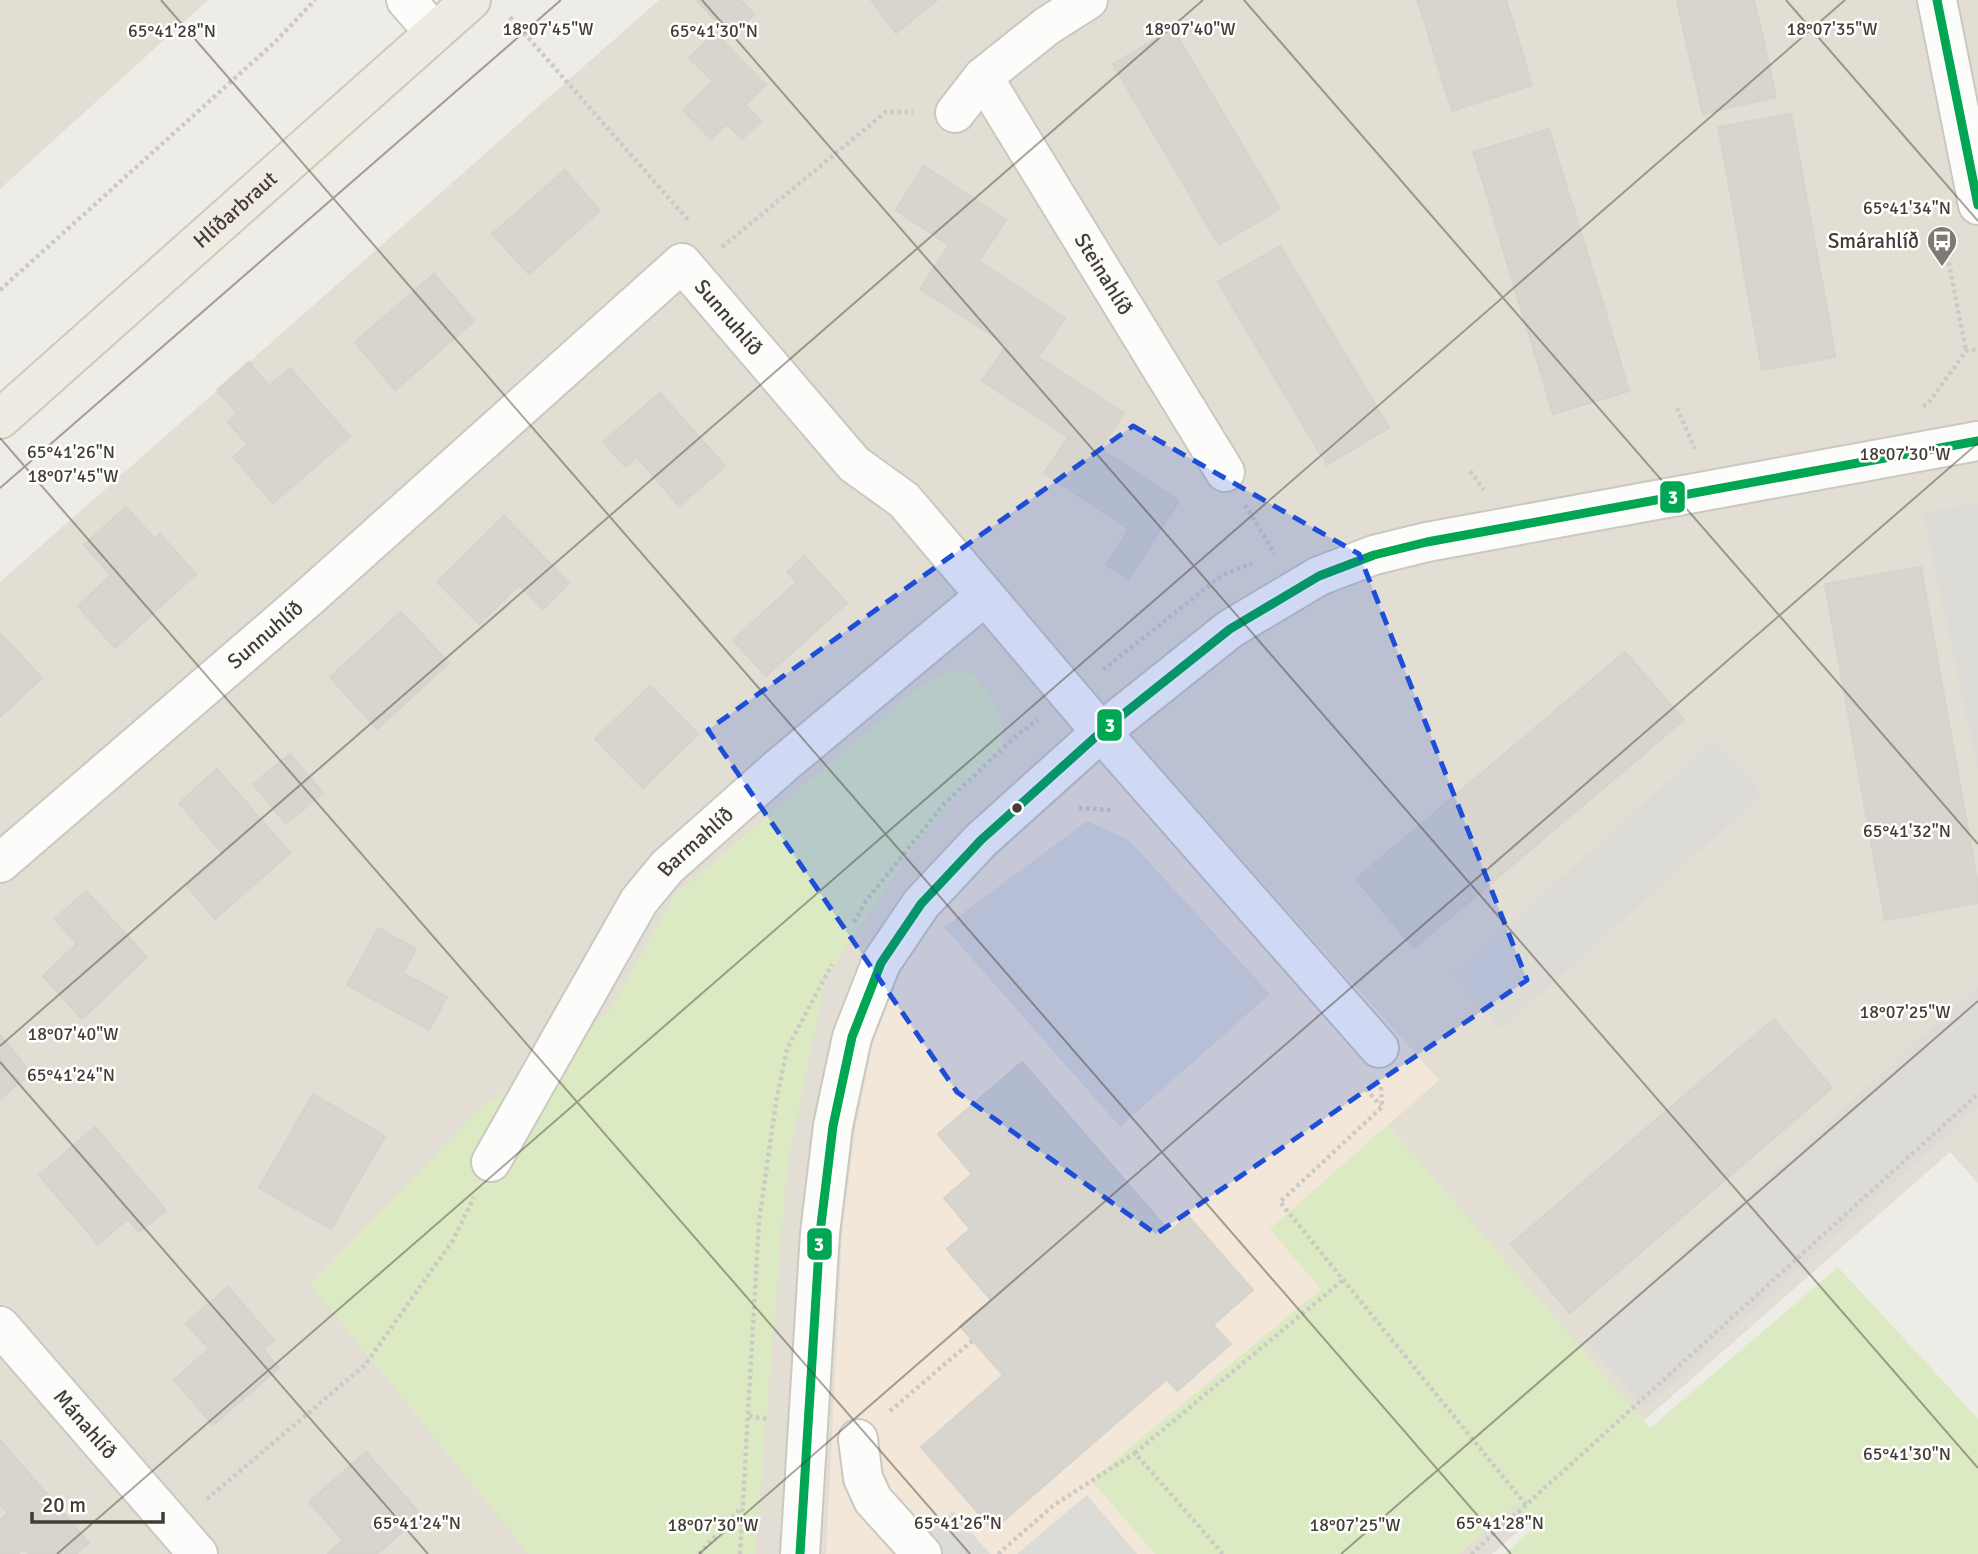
<svg xmlns="http://www.w3.org/2000/svg" width="1978" height="1554" viewBox="0 0 1978 1554" font-family="Signika,sans-serif">
<rect width="100%" height="100%" fill="#eeece6"/>
<!-- residential -->
<g fill="#e3ded3">
<path d="M 0,0 L 208,0 L 0,189 Z"/>
<path d="M 659,0 L 1978,0 L 1978,1183 L 1950,1152 L 1492,1554 L 0,1554 L 0,582 Z"/>
</g>
<!-- commercial -->
<path fill="#f2e7d8" d="M 1132,737 L 1439,1080 L 1271,1228 L 1322,1289 L 1092,1480 L 1155,1554 L 826,1554 L 842,1235 L 855,1130 L 873,1043 L 900,973 L 938,917 L 996,856 L 1087,774 Z"/>
<!-- green -->
<g fill="#dceac4">
<path d="M 949,670 L 971,673 L 987,691 L 1002,721 L 1002,748 L 918,840 L 825,979 L 787,1167 L 755,1554 L 529,1554 L 310,1284 L 479,1110 L 609,1012 L 675,895 L 918,689 Z"/>
<path d="M 1388,1125 L 1650,1428 L 1838,1267 L 1978,1419 L 1978,1554 L 1505,1554 L 1537,1525 L 1515,1505 L 1459,1554 L 1155,1554 L 1091,1480 L 1321,1289 L 1270,1229 Z"/>
</g>
<!-- parking -->
<g fill="#dddbd6">
<path d="M 1978,503 L 1978,771 L 1923,512 Z"/>
<path d="M 1714,740 L 1763,794 L 1502,1029 L 1453,975 Z"/>
<path d="M 1087,821 L 1129,840 L 1270,994 L 1120,1127 L 944,927 Z"/>
<path d="M 1978,986 L 1978,1107 L 1646,1408 L 1585,1342 Z"/>
<path d="M 1087,1495 L 1137,1554 L 1017,1554 Z"/>
<path d="M 953,1511 L 990,1554 L 903,1554 Z"/>
</g>
<!-- building -->
<g fill="#d8d5cf" stroke="#d6d3cc" stroke-width="2">
<path d="M 696,0 L 740,0 L 754,14 L 731,37 Z"/>
<path d="M 871,0 L 937,0 L 896,33 Z"/>
<path d="M 1417,0 L 1498,0 L 1425,23 Z"/>
<path d="M 1498,0 L 1506,0 L 1519,41 L 1438,67 L 1425,23 Z"/>
<path d="M 1677,0 L 1754,0 L 1755,4 L 1681,20 Z"/>
<path d="M 1755,4 L 1766,51 L 1692,67 L 1681,20 Z"/>
<path d="M 1173,29 L 1280,209 L 1219,245 L 1113,64 Z"/>
<path d="M 715,33 L 766,85 L 745,105 L 761,121 L 742,139 L 727,124 L 711,139 L 683,110 L 713,81 L 689,58 Z"/>
<path d="M 1519,41 L 1532,85 L 1452,111 L 1438,67 Z"/>
<path d="M 1766,51 L 1776,97 L 1703,114 L 1692,67 Z"/>
<path d="M 1791,114 L 1800,162 L 1727,175 L 1718,127 Z"/>
<path d="M 1549,129 L 1562,172 L 1487,195 L 1473,152 Z"/>
<path d="M 1800,162 L 1809,211 L 1736,224 L 1727,175 Z"/>
<path d="M 924,166 L 1006,220 L 979,261 L 1065,318 L 1038,357 L 1124,413 L 1100,449 L 1179,501 L 1128,579 L 1106,565 L 1129,529 L 1044,473 L 1068,437 L 982,381 L 1007,345 L 920,289 L 949,245 L 896,210 Z"/>
<path d="M 565,170 L 600,211 L 529,274 L 492,234 Z"/>
<path d="M 1562,172 L 1576,216 L 1500,239 L 1487,195 Z"/>
<path d="M 1809,211 L 1818,260 L 1744,273 L 1736,224 Z"/>
<path d="M 1576,216 L 1589,259 L 1513,283 L 1500,239 Z"/>
<path d="M 1280,246 L 1389,428 L 1327,465 L 1218,282 Z"/>
<path d="M 1589,259 L 1603,303 L 1526,326 L 1513,283 Z"/>
<path d="M 1818,260 L 1827,308 L 1753,322 L 1744,273 Z"/>
<path d="M 434,274 L 474,321 L 395,390 L 355,342 Z"/>
<path d="M 1603,303 L 1616,347 L 1540,370 L 1526,326 Z"/>
<path d="M 1827,308 L 1835,357 L 1762,370 L 1753,322 Z"/>
<path d="M 1616,347 L 1629,391 L 1553,414 L 1540,370 Z"/>
<path d="M 249,362 L 269,386 L 290,368 L 350,437 L 273,503 L 233,457 L 248,445 L 228,422 L 237,413 L 217,390 Z"/>
<path d="M 660,393 L 725,466 L 679,506 L 637,457 L 626,467 L 603,442 Z"/>
<path d="M 126,507 L 155,539 L 160,534 L 196,574 L 115,648 L 78,606 L 111,575 L 84,545 Z"/>
<path d="M 504,516 L 569,583 L 543,609 L 519,585 L 479,624 L 437,582 Z"/>
<path d="M 804,556 L 847,603 L 766,676 L 733,640 L 797,582 L 787,572 Z"/>
<path d="M 1921,567 L 1941,679 L 1845,696 L 1825,584 Z"/>
<path d="M 401,612 L 449,663 L 377,729 L 330,677 Z"/>
<path d="M 0,633 L 42,678 L 0,717 Z"/>
<path d="M 1625,652 L 1684,720 L 1414,948 L 1356,879 Z"/>
<path d="M 1941,679 L 1961,790 L 1865,808 L 1845,696 Z"/>
<path d="M 650,686 L 698,734 L 643,788 L 595,739 Z"/>
<path d="M 290,754 L 323,793 L 286,824 L 253,784 Z"/>
<path d="M 217,769 L 290,853 L 215,919 L 187,886 L 223,854 L 179,803 Z"/>
<path d="M 1961,790 L 1978,885 L 1978,903 L 1885,920 L 1865,808 Z"/>
<path d="M 86,891 L 147,957 L 82,1019 L 43,976 L 77,944 L 55,919 Z"/>
<path d="M 378,928 L 416,949 L 403,973 L 447,997 L 429,1030 L 347,985 Z"/>
<path d="M 1774,1019 L 1832,1088 L 1570,1313 L 1511,1244 Z"/>
<path d="M 0,1035 L 31,1073 L 0,1099 Z"/>
<path d="M 1022,1062 L 1170,1232 L 1188,1216 L 1253,1290 L 1213,1325 L 1231,1344 L 1177,1391 L 1167,1379 L 993,1530 L 921,1447 L 1003,1375 L 960,1326 L 991,1300 L 947,1249 L 970,1229 L 944,1198 L 972,1174 L 938,1134 Z"/>
<path d="M 313,1094 L 385,1136 L 331,1229 L 259,1188 Z"/>
<path d="M 95,1127 L 166,1210 L 139,1232 L 128,1219 L 98,1244 L 39,1175 Z"/>
<path d="M 228,1287 L 274,1340 L 263,1349 L 279,1368 L 213,1425 L 174,1380 L 209,1349 L 186,1323 Z"/>
<path d="M 1,1441 L 89,1543 L 76,1554 L 29,1554 L 24,1548 L 18,1554 L 0,1554 L 0,1520 L 8,1513 L 0,1505 Z"/>
<path d="M 366,1452 L 421,1515 L 377,1554 L 328,1554 L 343,1540 L 309,1502 Z"/>
</g>
<g fill="none" stroke-linecap="round" stroke-linejoin="round">
<!-- minor casing -->
<g stroke="#cbc8c2" stroke-width="42">
<g id="minor">
<path d="M 406,0 L 434,32"/>
<path d="M 1937,0 L 1978,205"/>
<path id="s1" d="M 983,77 L 1225,472"/>
<path d="M 955,113 L 983,77 L 1047,26 L 1088,0"/>
<path id="s2" d="M 0,863 L 308,598 L 682,263 L 854,464 L 904,500 L 1101,732 L 1379,1048"/>
<path id="s3" d="M 491,1162 L 639,901 L 667,867 L 782,765 L 985,596"/>
<path id="s4" d="M 0,1326 L 198,1554"/>
<path d="M 858,1439 L 863,1478 L 873,1500 L 922,1554"/>
<path d="M 800,1554 L 820,1233 L 833,1126 L 852,1037 L 881,963 L 921,904 L 981,840 L 1101,732 L 1230,629 L 1319,576 L 1374,555 L 1427,542 L 1978,441"/>
</g>
</g>
<!-- major casing -->
<g stroke="#d1c8b3" stroke-width="42">
<g id="major">
<path id="s5" d="M 0,419 L 471,0"/>
</g>
</g>
<!-- path -->
<g stroke="#cdcac6" stroke-width="4.5" stroke-dasharray="3.5 3.5" stroke-linecap="butt">
<path d="M 510,17 L 689,221"/>
<path d="M 1942,228 L 1966,351"/>
<path d="M 722,247 L 886,112 L 913,112"/>
<path d="M 0,290 L 275,42 L 315,0"/>
<path d="M 1923,406 L 1927,405 L 1966,351 L 1978,349"/>
<path d="M 1677,408 L 1695,449"/>
<path d="M 1470,471 L 1484,490"/>
<path d="M 1245,505 L 1275,554"/>
<path d="M 1103,670 L 1221,576 L 1252,563"/>
<path d="M 1079,808 L 1112,810"/>
<path d="M 854,922 L 866,901 L 944,804 L 1017,735 L 1038,720"/>
<path d="M 1381,1087 L 1382,1107 L 1280,1202 L 1526,1505 L 1978,1094"/>
<path d="M 1366,1089 L 1381,1106"/>
<path d="M 890,1411 L 972,1341"/>
<path d="M 749,1416 L 767,1419"/>
<path d="M 1135,1453 L 1343,1280"/>
<path d="M 207,1499 L 365,1365 L 453,1240 L 474,1197"/>
<path d="M 699,1554 L 742,1507"/>
<path d="M 740,1554 L 759,1221 L 776,1102 L 787,1049 L 832,964"/>
<path d="M 998,1554 L 1054,1505 L 1135,1453 L 1223,1554"/>
<path d="M 1471,1554 L 1526,1505"/>
</g>
<!-- minor -->
<use href="#minor" stroke="#fcfcfb" stroke-width="38"/>
<!-- major -->
<use href="#major" stroke="#f0ebe2" stroke-width="38"/>
<!-- bus-1 casing -->
<g stroke="#fff" stroke-width="14">
<g id="bus-1">
<path d="M 1937,0 L 1978,205"/>
<path d="M 800,1554 L 820,1233 L 833,1126 L 852,1037 L 881,963 L 921,904 L 981,840 L 1101,732 L 1230,629 L 1319,576 L 1374,555 L 1427,542 L 1978,441"/>
</g>
</g>
<!-- bus-1 -->
<use href="#bus-1" stroke="#00a651" stroke-width="9"/>
</g>
<!-- marked area -->
<path fill="#1d4ed8" fill-opacity="0.2" stroke="#1d4ed8" stroke-width="5" stroke-dasharray="14 9" stroke-linejoin="round" d="M 1133,426 L 1359,554 L 1527,980 L 1156,1234 L 957,1092 L 708,730 Z"/>
<!-- ticks -->
<path fill="none" stroke="#443d33" stroke-width="2" stroke-opacity="0.45" d="M 161,0 L 1511,1554M 702,0 L 1978,1468M 1244,0 L 1978,844M 1786,0 L 1978,221M 0,438 L 970,1554M 0,488 L 561,0M 0,1046 L 1203,0M 0,1062 L 428,1554M 57,1554 L 1845,0M 699,1554 L 1978,443M 1341,1554 L 1978,1001"/>
<!-- icons -->
<defs>
<g id="bus-pin" transform="scale(1.575)"><path d="M0 17L-7.5 6A9.5 9.5 0 1 1 7.5 6Z" fill="#807a72" stroke="#fff"/><path d="M-5-6H5V4H4V6H2V4H-2V6H-4V4H-5ZM-3.5-4V0h7V-4ZM-3.5 1.2v1.5H-2V1.2ZM2 1.2v1.5H3.5V1.2Z" fill="#fff"/></g>
</defs>
<g fill-rule="evenodd">
<use href="#bus-pin" x="1942" y="241"/>
</g>
<!-- markers -->
<circle fill="#443d33" stroke="#fff" stroke-width="2.5" cx="1017" cy="808" r="6"/>
<g text-anchor="middle" dominant-baseline="central" stroke-width="5" stroke-linejoin="round" paint-order="stroke">
<!-- street labels -->
<g font-size="21" fill="#443d33" stroke="#fff">
<text stroke="none"><textPath href="#s5" startOffset="315">Hlíðarbraut</textPath></text>
<text stroke="none"><textPath href="#s1" startOffset="231">Steinahlíð</textPath></text>
<text stroke="none"><textPath href="#s2" startOffset="980">Sunnuhlíð</textPath></text>
<text stroke="none"><textPath href="#s2" startOffset="350">Sunnuhlíð</textPath></text>
<text stroke="none"><textPath href="#s3" startOffset="382">Barmahlíð</textPath></text>
<text stroke="none"><textPath href="#s4" startOffset="130">Mánahlíð</textPath></text>
</g>
<!-- poi labels -->
<g font-size="21" fill="#443d33" stroke="#fff" text-anchor="end">
<text x="1919" y="241">Smárahlíð</text>
</g>
</g>
<g font-size="18" text-anchor="middle" fill="#443d33" stroke="#fff" stroke-width="5" stroke-linejoin="round" paint-order="stroke">
<text x="548" y="35">18°07'45"W</text>
<text x="1190" y="35">18°07'40"W</text>
<text x="1832" y="35">18°07'35"W</text>
<text x="172" y="37">65°41'28"N</text>
<text x="714" y="37">65°41'30"N</text>
<text x="1907" y="214">65°41'34"N</text>
<text x="71" y="458">65°41'26"N</text>
<text x="1905" y="460">18°07'30"W</text>
<text x="73" y="482">18°07'45"W</text>
<text x="1907" y="837">65°41'32"N</text>
<text x="1905" y="1018">18°07'25"W</text>
<text x="73" y="1040">18°07'40"W</text>
<text x="71" y="1081">65°41'24"N</text>
<text x="1907" y="1460">65°41'30"N</text>
<text x="417" y="1529">65°41'24"N</text>
<text x="958" y="1529">65°41'26"N</text>
<text x="1500" y="1529">65°41'28"N</text>
<text x="713" y="1531">18°07'30"W</text>
<text x="1355" y="1531">18°07'25"W</text>
</g>
<g stroke="#fff" stroke-width="2.5">
<rect x="1659" y="480" width="27" height="34" rx="7" fill="#00a651"/>
<rect x="1096" y="708" width="27" height="34" rx="7" fill="#00a651"/>
<rect x="806" y="1227" width="27" height="34" rx="7" fill="#00a651"/>
</g>
<g font-size="19" text-anchor="middle" font-weight="bold" fill="#fff">
<text x="1673" y="504">3</text>
<text x="1110" y="732">3</text>
<text x="819" y="1251">3</text>
</g>
<!-- scale -->
<path d="M32 1512v10h131v-10" fill="none" stroke="#443d33" stroke-width="3.5"/>
<text x="42" y="1512" font-size="21" fill="#443d33" stroke="#ffffff" stroke-width="5" paint-order="stroke">20 m</text>
</svg>
